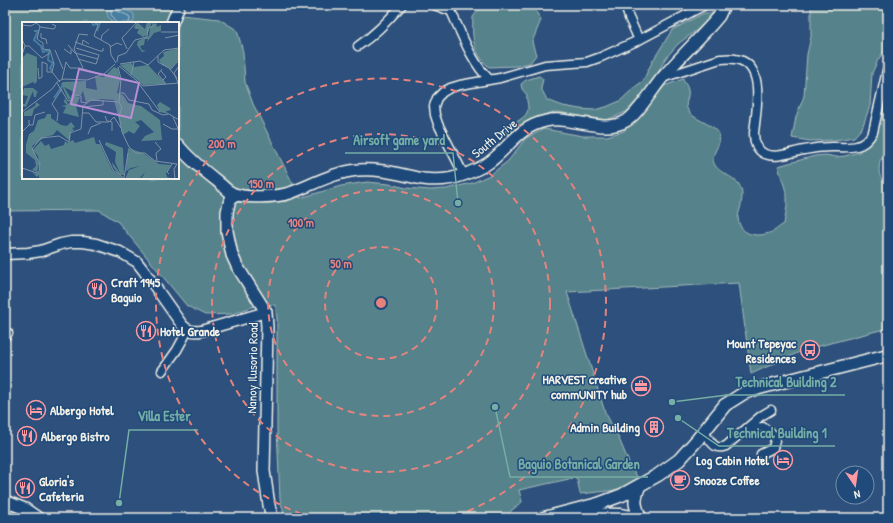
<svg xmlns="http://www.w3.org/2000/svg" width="893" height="523" viewBox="0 0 893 523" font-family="'Patrick Hand',sans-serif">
<rect width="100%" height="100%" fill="#2d517c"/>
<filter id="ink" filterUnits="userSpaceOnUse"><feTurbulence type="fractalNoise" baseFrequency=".025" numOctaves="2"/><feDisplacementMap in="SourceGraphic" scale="8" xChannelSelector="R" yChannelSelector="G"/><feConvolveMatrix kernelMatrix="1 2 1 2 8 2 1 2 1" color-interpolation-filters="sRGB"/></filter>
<g filter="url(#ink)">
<!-- green -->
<g fill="#56838b" stroke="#a5baba" fill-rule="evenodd">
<path d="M 5,5 L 170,5 L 181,15 L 219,19 L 237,30 L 243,52 L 245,82 L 253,104 L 300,198 L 341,186 L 367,182 L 389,184 L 406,188 L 430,190 L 446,189 L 472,183 L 490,175 L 508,161 L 526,138 L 544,129 L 583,136 L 607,136 L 624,131 L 642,113 L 664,86 L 683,79 C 684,82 688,87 688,90 C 690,98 682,104 690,113 C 697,121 717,126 719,134 C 722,143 714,150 713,158 C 713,172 732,175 738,183 C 744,191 742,201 740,209 C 739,212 738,216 738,218 C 740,237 760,238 774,231 C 777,229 780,226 784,224 L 787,206 L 787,195 L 778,166 L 815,156 L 826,155 L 836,157 L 845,156 L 859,152 L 870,142 L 879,118 L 883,106 L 886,83 L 888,84 L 888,156 L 880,160 C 879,169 877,180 888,182 L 888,328 L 804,350 L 751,374 L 739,283 L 567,292 L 605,412 L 617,434 L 630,465 L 638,478 L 617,490 L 580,494 L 577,478 L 569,479 L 519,490 L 522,502 L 512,510 L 505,518 L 285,518 L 280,499 L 277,429 L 277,318 L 275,305 L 261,304 L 232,314 L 205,315 L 187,306 L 118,222 L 99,210 L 5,211 ZM 23,23 L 178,23 L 178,178 L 23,178 Z"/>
<path d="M 495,5 L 537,5 L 534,8 L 541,20 L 532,42 L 536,55 L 530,63 L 517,66 L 489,67 C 472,52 472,37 473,17 L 479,9 L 490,7 Z"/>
<path d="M 811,5 L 888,5 L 888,46 L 878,60 L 872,73 L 870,106 L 862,128 L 854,137 L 835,140 L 810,141 L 792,138 L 796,117 L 804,96 L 807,54 L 811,37 Z"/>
<path d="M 704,13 L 715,13 L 710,18 L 697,30 L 678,44 L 665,59 L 657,75 L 641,96 L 626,112 L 607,120 L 579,116 L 558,112 L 550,113 L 537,117 L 515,129 L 507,135 L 505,135 L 506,127 C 514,123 528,118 528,108 C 528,103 526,100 527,95 L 522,89 L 521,84 L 526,80 L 539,76 L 543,79 L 541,88 L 547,100 L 563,106 L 580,109 L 594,110 L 606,107 L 620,101 L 635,87 L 643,81 L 652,62 L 672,30 Z"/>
<path d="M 5,509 L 14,510 L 26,518 L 5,518 Z"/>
</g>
<!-- water -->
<path fill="#467ea1" stroke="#8cacbd" d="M 111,5 C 117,6 129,11 134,14 L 134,20 L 132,23 L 110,23 L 112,20 L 108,17 L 106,7 Z"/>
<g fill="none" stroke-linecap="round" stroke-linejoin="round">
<!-- shore -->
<path stroke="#aec3cc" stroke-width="1" d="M 115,23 L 115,19 L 111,15 L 111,10 L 113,9 L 129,16 L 130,19 L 129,23"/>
<!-- minor casing -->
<g stroke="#f4f1e8" stroke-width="11">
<g id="minor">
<path d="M 434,5 L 451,11"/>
<path d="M 453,5 L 451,11 C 461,33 472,63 489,79"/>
<path d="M 625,5 L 629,18 L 639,40"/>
<path d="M 358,46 C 376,34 388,20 402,5"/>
<path d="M 662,78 L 720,59 C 725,59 730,58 735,59 C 767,63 756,111 754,133 C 754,142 756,150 765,154 C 777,159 792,152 804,150 C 813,148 823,147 832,147 C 840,147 849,148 857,146 C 865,144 869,139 873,132 L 888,66"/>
<path d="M 464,175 L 438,124 L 435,115 L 434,106 L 437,98 L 443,92 L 450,88 L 460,85 L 500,78 L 545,65 L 587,62 L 601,57 L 639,40 L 705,5"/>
<path d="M 5,337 L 8,333"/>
<path d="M 162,371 L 177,350 L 188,330"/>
<path d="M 747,429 L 763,427 L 774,435 L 775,440 L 773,448 L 761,454"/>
<path d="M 703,432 C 712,441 713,451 726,446 L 761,416 L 771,410"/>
</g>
</g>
<!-- tertiary casing -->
<g stroke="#f4f1e8" stroke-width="13">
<path id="tertiary" d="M 5,254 L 28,253 L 41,251 L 61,244 L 71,242 L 83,242 L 96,244 L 120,252 L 137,262 L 144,271 L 182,325 C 188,331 193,332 201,331 L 266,312"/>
</g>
<!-- secondary casing -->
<g stroke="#f4f1e8" stroke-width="14">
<g id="secondary">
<path d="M 172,23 L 178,8 L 178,5"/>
<path d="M 178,145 C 189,159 203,170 217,181 C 222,185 226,190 232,193 C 243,199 278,197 290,193 C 312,185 334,172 358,170 C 380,168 402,175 423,179 C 437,181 453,179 466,174 C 475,170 484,167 491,161 C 511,145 519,127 546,121 C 572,115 602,135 626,121 C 638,114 652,90 662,78 C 678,59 696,42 713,23 L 719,16 L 724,5"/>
<path d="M 238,195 L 231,198 L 229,203 L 227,212 L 227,231 L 232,255 L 237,266 L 266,312 L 267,327 L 264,471 L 269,505 L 272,518"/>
<path d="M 5,501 L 25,509 L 38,518"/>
</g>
</g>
<!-- primary casing -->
<g stroke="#f4f1e8" stroke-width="15">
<g id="primary">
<path d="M 639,486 C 634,501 634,503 640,518"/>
<path d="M 581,514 L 620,515 L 637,518"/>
<path d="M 544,518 L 598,504 L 622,495 L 658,475 L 679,460 L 697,440 L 725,405 L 744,393 L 759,388 L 888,355"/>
</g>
</g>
<!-- minor -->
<use href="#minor" stroke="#1f4a7a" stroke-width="8"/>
<!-- tertiary -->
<use href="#tertiary" stroke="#1f4a7a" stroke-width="10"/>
<!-- secondary -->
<use href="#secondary" stroke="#1f4a7a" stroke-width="11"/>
<!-- primary -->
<use href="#primary" stroke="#1f4a7a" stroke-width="12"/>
</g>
</g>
<!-- distance rings -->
<g fill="none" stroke="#e4827e" stroke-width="2" stroke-dasharray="7 5">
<circle cx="381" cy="303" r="56"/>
<circle cx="381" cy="303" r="113"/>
<circle cx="381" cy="303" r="169"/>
<path d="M313 518A225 225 0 1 1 449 518"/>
</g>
<!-- icons -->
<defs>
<g id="restaurant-ring" transform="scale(1)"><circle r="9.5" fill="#1f4a7a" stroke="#ff9aa2" stroke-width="1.5"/><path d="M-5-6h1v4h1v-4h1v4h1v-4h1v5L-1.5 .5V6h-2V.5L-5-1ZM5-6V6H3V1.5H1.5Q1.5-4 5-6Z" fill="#ff9aa2"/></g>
<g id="bus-ring" transform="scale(1)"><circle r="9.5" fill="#1f4a7a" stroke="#ff9aa2" stroke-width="1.5"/><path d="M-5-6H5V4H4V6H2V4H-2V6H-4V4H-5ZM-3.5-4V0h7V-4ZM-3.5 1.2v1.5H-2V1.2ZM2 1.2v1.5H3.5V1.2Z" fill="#ff9aa2"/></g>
<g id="office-ring" transform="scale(1)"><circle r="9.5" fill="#1f4a7a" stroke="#ff9aa2" stroke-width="1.5"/><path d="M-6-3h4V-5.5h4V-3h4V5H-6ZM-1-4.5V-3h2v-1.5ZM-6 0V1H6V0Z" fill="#ff9aa2"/></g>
<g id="hotel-ring" transform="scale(1)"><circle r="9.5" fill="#1f4a7a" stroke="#ff9aa2" stroke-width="1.5"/><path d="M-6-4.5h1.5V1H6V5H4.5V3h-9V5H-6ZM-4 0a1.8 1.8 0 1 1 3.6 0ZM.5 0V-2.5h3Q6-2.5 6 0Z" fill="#ff9aa2"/></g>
<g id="building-ring" transform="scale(1)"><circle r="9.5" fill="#1f4a7a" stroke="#ff9aa2" stroke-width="1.5"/><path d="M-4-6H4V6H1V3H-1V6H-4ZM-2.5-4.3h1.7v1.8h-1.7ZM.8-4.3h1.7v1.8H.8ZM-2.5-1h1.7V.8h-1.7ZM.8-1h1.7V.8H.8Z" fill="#ff9aa2"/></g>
<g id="cafe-ring" transform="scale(1)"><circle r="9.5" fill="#1f4a7a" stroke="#ff9aa2" stroke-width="1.5"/><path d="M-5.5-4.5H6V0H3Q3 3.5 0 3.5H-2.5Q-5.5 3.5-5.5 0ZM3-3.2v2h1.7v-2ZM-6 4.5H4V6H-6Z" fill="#ff9aa2"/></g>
</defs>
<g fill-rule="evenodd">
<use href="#restaurant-ring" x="97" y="289"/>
<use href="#restaurant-ring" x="146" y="331"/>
<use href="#bus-ring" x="810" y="350"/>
<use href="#office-ring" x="641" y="386"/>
<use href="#hotel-ring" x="36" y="410"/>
<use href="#building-ring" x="654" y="427"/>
<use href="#restaurant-ring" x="27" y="436"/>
<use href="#hotel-ring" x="783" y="460"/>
<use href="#cafe-ring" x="680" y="480"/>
<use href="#restaurant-ring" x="25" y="488"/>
</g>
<g text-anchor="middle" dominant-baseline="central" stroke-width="3" stroke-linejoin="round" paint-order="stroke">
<!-- street labels -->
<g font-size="13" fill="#f4f1e8" stroke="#1f4a7a">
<text transform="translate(494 138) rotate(-39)">South Drive</text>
<text transform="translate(252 368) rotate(-89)">Nanoy Ilusorio Road</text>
</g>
<!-- poi labels -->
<g font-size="13" font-weight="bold" fill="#f4f1e8" stroke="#1f4a7a" text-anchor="start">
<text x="111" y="282">Craft 1945<tspan x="111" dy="15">Baguio</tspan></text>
<text x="160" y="331">Hotel Grande</text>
<text x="796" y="343" text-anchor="end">Mount Tepeyac<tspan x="796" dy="15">Residences</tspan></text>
<text x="627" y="379" text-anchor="end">HARVEST creative<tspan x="627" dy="15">commUNITY hub</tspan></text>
<text x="50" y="410">Albergo Hotel</text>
<text x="640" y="427" text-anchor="end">Admin Building</text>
<text x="41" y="436">Albergo Bistro</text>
<text x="769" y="460" text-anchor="end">Log Cabin Hotel</text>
<text x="694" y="480">Snooze Coffee</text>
<text x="39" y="481">Gloria's<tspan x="39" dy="15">Cafeteria</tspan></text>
</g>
</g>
<!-- overview -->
<g transform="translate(22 22)">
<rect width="157" height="157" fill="#2d517c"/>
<path d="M 115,0 L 123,7 L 125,0 L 130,0 L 125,13 L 121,15 L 115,11 L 117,7 L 114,7 L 112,6 ZM 134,0 L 135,5 L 139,3 L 139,9 L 132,11 L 125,20 L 126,17 L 123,17 L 122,23 L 118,24 L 120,28 L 124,29 L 120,30 L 115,23 L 116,19 L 127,14 L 128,6 ZM 157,26 L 156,38 L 149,47 L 140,43 L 137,38 L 142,34 L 141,30 ZM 5,31 L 15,35 L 15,59 L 13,62 L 11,60 L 0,65 L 0,36 ZM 109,41 L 112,45 L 126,43 L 144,62 L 121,63 L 98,43 ZM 92,45 L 96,47 L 98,58 L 95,71 L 101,73 L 106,81 L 119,84 L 138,98 L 140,118 L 119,119 L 123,114 L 132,110 L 119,98 L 113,100 L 118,104 L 112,112 L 107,109 L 101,113 L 92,78 L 80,77 L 64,80 L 61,69 L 59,73 L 54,73 L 50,77 L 49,74 L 52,70 L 42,65 L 50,78 L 46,77 L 39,62 L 41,60 L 64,59 L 64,66 L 75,68 L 73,54 L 82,55 ZM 2,66 L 11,66 L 17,71 L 15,70 L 14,75 L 12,75 L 11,69 L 4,85 L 0,84 L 0,82 L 3,82 L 6,74 L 0,73 ZM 53,74 L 58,75 L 54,84 L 57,95 L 41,91 L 44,85 L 39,84 L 45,83 L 42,80 L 43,76 L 46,82 ZM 14,80 L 18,83 L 12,87 L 10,94 L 2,94 L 2,90 L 13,84 ZM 138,80 L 148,86 L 149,88 L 144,89 L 147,92 L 138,90 L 135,83 ZM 25,92 L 29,92 L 29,96 L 39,103 L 45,104 L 49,100 L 53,105 L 50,106 L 52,108 L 49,110 L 48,119 L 35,108 L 31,113 L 23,115 L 10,124 L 17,142 L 15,150 L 10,148 L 14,144 L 13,138 L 4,131 L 4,123 L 7,112 L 12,109 L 16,98 L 23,96 ZM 72,115 L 74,122 L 78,122 L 90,148 L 102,157 L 17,157 L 17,153 L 15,155 L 12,152 L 18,150 L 16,134 L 11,128 L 19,119 L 23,124 L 27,122 L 29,127 L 42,123 L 43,119 L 45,121 L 51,118 L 53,121 ZM 84,120 L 101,126 L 102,153 L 97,153 L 91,145 L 90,140 L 98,151 L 93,140 L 94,130 L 83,123 ZM 106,126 L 121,131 L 137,142 L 149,143 L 144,151 L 145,155 L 152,157 L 118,157 L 121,154 L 123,150 L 117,157 L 103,157 L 107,148 L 118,144 L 109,146 L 104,149 Z" fill="#56838b"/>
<path fill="none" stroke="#467ea1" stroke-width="2" d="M 70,0 L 71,3 L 78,1 L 75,9M 12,9 L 16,9 L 12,18 L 19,24 L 21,30 L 27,28 L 26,38 L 31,41 L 28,46 L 30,49M 32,76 L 41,63"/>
<path fill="none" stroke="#7d91a7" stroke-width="1" d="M 72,0 L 76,3 L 72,14 L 88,23 L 89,33 L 94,41M 0,3 L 9,4 L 14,1 L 18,4 L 15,17 L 21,21 L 21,27 L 28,28 L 32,42 L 30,50 L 38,60M 18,5 L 32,7 L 34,4 L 30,2M 139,10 L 157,10M 19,11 L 19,16 L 24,17 L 25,22M 143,16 L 157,13M 0,17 L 3,24 L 0,33M 79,18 L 80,13 L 87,7M 53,20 L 78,29 L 81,29 L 81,26M 46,23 L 53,31 L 76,37M 60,23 L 61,18 L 67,22M 3,24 L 7,24 L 20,36 L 28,31M 88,25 L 95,21 L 100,23M 54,26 L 77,33 L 74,42 L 56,37M 42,27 L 49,32 L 49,28M 105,27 L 100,16 L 114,1M 33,28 L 41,47M 136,34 L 136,40 L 147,46 L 155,56M 95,40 L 96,34 L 104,31 L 113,18 L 125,15 L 126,6 L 131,4 L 131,0M 98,42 L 118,39 L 126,43 L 142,28 L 157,26M 97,44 L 121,64 L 157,61M 96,45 L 99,57 L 97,80M 16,46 L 17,57 L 20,55 L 20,40 L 25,42 L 25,50 L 30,50M 61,46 L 52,27 L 57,12 L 66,13M 140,47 L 136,52 L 144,62M 148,48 L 157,38M 139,49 L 144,55 L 141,58M 109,53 L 112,40M 40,57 L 44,40 L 48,46 L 58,46 L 77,52M 35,61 L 46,79 L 50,78 L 53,73 L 59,74 L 59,80 L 65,81M 156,61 L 152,51 L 157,44M 117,62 L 138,90M 97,71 L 102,71 L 107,78 L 127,82 L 130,88 L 141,93 L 147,92 L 157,98M 97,80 L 100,86 L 97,94 L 100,110 L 107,125 L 114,131 L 123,131 L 133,139 L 155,142 L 152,147 L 153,157M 60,85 L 81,83 L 81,78M 0,90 L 30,67 L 36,59 L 42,57 L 65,58 L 82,52 L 93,42M 60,91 L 67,91 L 74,100 L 87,100 L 92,95 L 99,106M 83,94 L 85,99 L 90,100 L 90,109M 151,95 L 157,109M 35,99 L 36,91 L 30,82 L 40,67M 141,102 L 150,107 L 157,107M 7,103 L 11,103 L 13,93 L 23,90M 0,110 L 7,103 L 7,98M 66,112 L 69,105 L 79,101M 77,118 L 91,148 L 103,157M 133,120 L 139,127 L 134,131 L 135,139M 0,146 L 12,150M 11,151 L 17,150 L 18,142 L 10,127 L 19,116 L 37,114 L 47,120 L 48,111 L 59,107 L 61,84 L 69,78 L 97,80M 147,152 L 145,150 L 150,142M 102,156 L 106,131"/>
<path fill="#b88ed4" fill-opacity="0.15" stroke="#b88ed4" stroke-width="2" d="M 57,47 L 117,61 L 109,96 L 49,82 Z"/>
<rect width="157" height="157" fill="none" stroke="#f4f1e8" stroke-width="2"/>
</g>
<circle cx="381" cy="303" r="6" fill="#e4827e" stroke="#1f4a7a" stroke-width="2"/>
<g font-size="12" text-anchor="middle" font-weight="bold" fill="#e4827e" stroke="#1f4a7a" stroke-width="3" stroke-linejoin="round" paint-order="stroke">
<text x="222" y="148">200 m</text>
<text x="261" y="188">150 m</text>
<text x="301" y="227">100 m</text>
<text x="341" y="268">50 m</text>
</g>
<!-- callouts -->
<path fill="none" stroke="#76ada5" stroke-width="1.5" d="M458 203L453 153H345M672 402L727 395H845M119 503L129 430H198M678 418L719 446H835M495 407L510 477H648"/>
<g fill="#76ada5" stroke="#1f4a7a" stroke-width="1.5">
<circle cx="458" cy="203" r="4"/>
<circle cx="672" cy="402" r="4"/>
<circle cx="119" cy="503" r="4"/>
<circle cx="678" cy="418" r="4"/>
<circle cx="495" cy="407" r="4"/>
</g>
<g font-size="14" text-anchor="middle" font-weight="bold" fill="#76ada5" stroke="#1f4a7a" stroke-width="3" stroke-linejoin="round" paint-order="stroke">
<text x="399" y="145">Airsoft game yard</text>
<text x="786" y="387">Technical Building 2</text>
<text x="164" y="421">Villa Ester</text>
<text x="777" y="438">Technical Building 1</text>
<text x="579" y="469">Baguio Botanical Garden</text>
</g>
<!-- margin -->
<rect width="893" height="523" fill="none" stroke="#1f4a7a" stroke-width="20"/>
<rect x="10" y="10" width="873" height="503" fill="none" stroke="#f4f1e8" stroke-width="1.5" filter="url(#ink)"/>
<!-- north arrow -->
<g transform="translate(855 485) rotate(167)"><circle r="19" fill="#1f4a7a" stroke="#748da6"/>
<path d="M0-3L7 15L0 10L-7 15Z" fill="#ff9aa2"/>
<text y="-6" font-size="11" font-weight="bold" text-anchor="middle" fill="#f4f1e8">N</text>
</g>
</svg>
